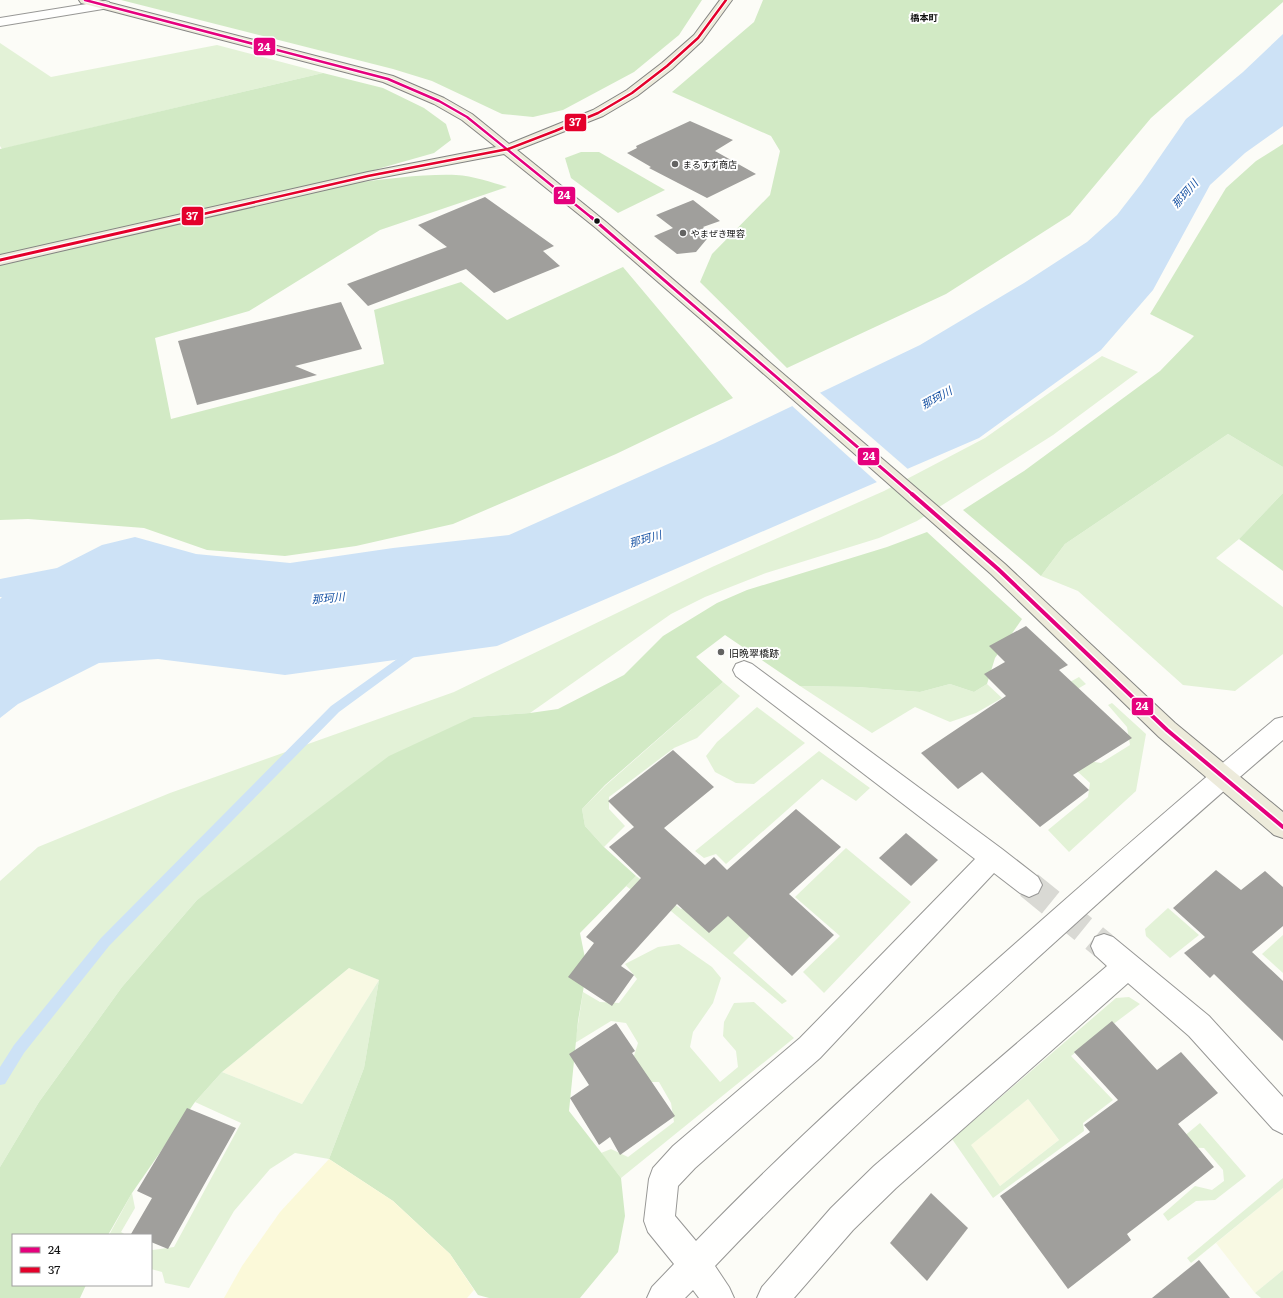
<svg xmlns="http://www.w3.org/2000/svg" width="1283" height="1298" viewBox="0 0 1283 1298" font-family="Literata,'Noto Sans JP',serif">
<rect width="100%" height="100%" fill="#fcfcf7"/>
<!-- farmland -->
<g fill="#f8f9e3">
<path d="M 349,968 L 379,980 L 302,1104 L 222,1072 Z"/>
<path d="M 1028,1099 L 1059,1140 L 1000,1186 L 970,1145 Z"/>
<path d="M 1283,1188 L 1283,1270 L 1255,1293 L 1216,1243 Z"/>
</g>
<!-- green -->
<g fill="#e3f2d7" fill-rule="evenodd">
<path d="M 0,43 L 51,77 L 217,45 L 323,73 L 2,149 L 0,146 Z"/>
<path d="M 1102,356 L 1138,372 L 1053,435 L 917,521 L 879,538 L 766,573 L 705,597 L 671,614 L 530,713 L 473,717 L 197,900 L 122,987 L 39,1102 L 0,1167 L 0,881 L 38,847 L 170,793 L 454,692 L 712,567 L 884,491 L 985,438 Z"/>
<path d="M 1228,434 L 1283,467 L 1283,493 L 1239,539 L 1216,558 L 1283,607 L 1283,654 L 1235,691 L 1183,685 L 1078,591 L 1041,576 L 1065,544 Z"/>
<path d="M 1079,677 L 1086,684 L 1045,708 L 1041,715 L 1088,761 L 1101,763 L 1130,745 L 1127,727 L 1108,705 L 1112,703 L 1146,734 L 1136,791 L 1069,852 L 1048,830 L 1088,797 L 1090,783 L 1053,749 L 1041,744 L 1010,710 L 1013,702 L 1038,686 L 1050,693 Z"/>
<path d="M 723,682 L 740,696 L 697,738 L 674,748 L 609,797 L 609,809 L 625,826 L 604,847 L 585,826 L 582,809 L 605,786 Z"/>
<path d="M 950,684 L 974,692 L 987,684 L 1002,698 L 976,713 L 950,722 L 915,707 L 872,733 L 800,686 L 858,687 L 920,692 Z"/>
<path d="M 757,707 L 805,743 L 754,784 L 736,783 L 715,772 L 706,756 L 717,742 Z"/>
<path d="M 819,751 L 870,788 L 856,801 L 822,779 L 726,864 L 716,854 L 704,858 L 695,851 Z"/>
<path d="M 846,848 L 911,902 L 824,993 L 803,972 L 840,936 L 795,897 Z"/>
<path d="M 636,876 L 681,909 L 711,886 L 756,930 L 733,953 L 787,1001 L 782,1004 L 665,906 L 660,911 L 626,886 Z"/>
<path d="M 1168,908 L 1199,935 L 1170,958 L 1146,936 L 1145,929 Z"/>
<path d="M 1283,935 L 1283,973 L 1262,954 Z"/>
<path d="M 679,944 L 712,967 L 721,978 L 713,1003 L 693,1032 L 690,1047 L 720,1082 L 738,1067 L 736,1051 L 723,1036 L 724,1022 L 734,1003 L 754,1002 L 794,1038 L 621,1178 L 601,1153 L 611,1149 L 628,1157 L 674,1122 L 671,1103 L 659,1082 L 647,1082 L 632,1062 L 638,1043 L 626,1023 L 611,1021 L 575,1043 L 583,992 L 600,1002 L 619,1003 L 637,979 L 625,964 L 658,947 Z"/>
<path d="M 379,980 L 364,1068 L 329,1159 L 295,1153 L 270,1169 L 234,1211 L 189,1288 L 165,1283 L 162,1272 L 151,1269 L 151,1249 L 153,1250 L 174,1247 L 241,1123 L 195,1102 L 222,1072 L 302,1104 Z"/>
<path d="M 1129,997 L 1140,1004 L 1071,1056 L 1113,1100 L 1083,1123 L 1084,1131 L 993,1198 L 952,1139 L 1116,998 ZM 1028,1099 L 1059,1140 L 1000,1186 L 971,1145 Z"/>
<path d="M 1200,1123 L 1246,1176 L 1215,1200 L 1196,1201 L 1168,1221 L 1163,1214 L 1195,1186 L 1212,1190 L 1224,1181 L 1223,1170 L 1204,1148 L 1171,1147 Z"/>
<path d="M 1283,1178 L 1283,1188 L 1191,1263 L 1187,1258 Z"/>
<path d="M 132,1193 L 135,1208 L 121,1232 L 126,1235 L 109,1235 Z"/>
<path d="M 1283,1270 L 1283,1298 L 1261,1298 L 1255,1293 Z"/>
</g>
<!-- forest -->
<g fill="#d2eac5">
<path d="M 121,0 L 702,0 L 679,35 L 634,72 L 563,110 L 533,117 L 502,114 L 432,81 L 393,69 Z"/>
<path d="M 763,0 L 1283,0 L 1283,2 L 1151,118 L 1070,215 L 946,294 L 787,368 L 700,282 L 712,254 L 770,195 L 780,151 L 771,136 L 672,92 L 754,22 Z"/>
<path d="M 323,73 L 383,88 L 424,108 L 446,124 L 451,140 L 434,153 L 353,176 L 354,183 C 388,179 422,174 456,175 C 473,176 491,182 507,187 L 380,230 L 249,311 L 155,338 L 171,419 L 384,364 L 374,310 L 461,282 L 507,320 L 623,267 L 733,398 L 616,454 L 453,524 L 356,546 L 285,556 L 207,550 L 144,528 L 28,519 L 0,520 L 0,149 Z"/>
<path d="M 1283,144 L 1283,467 L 1228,434 L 1065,544 L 1041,576 L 963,510 L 1024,471 L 1160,371 L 1194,336 L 1150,314 L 1226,188 L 1256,161 Z"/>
<path d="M 581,152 L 599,152 L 665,190 L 618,213 L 571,178 L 565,158 Z"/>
<path d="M 1283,493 L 1283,571 L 1239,539 Z"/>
<path d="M 927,532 L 1022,619 L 995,658 L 987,684 L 974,692 L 950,684 L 920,692 L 858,687 L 800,686 L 725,635 L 696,657 L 723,682 L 605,785 L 582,809 L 585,826 L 604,847 L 636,876 L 580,933 L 587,968 L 578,1021 L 569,1111 L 621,1178 L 625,1216 L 618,1252 L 580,1298 L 489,1298 L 478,1295 L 450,1254 L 393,1201 L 329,1159 L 364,1068 L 379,980 L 349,968 L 222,1072 L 195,1102 L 132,1193 L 108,1235 L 13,1235 L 13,1285 L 86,1285 L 80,1298 L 0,1298 L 0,1167 L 39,1102 L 122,987 L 197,900 L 389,756 L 473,717 L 530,713 L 558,709 L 624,675 L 663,636 L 717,603 L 747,590 L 887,547 Z"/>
</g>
<!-- sand -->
<path fill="#fbf9d9" d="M 329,1159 L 393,1201 L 450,1254 L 474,1290 L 467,1298 L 224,1298 L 242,1266 L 280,1212 Z"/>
<!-- water -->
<path fill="#cde2f6" d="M 1283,34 L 1283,126 L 1245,153 L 1210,185 L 1153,290 L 1101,350 L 979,438 L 497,646 L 285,675 L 158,659 L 99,663 L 18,704 L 0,718 L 0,599 L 2,597 L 0,597 L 0,579 L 57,568 L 102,545 L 135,537 L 196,554 L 290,563 L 393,548 L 509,535 L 715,443 L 920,345 L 1024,283 L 1087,242 L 1117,215 L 1141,184 L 1186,119 L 1243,72 Z"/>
<!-- pier -->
<path fill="#fcfcf7" d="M 818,391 L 909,470 L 879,484 L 791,405 Z"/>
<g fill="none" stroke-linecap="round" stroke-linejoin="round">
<!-- stream -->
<path fill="#cde2f6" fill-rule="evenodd" d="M 414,647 L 418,648 L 419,651 L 418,654 L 339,712 L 109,946 L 24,1053 L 5,1084 L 0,1085 L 0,1067 L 14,1045 L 101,938 L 331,706 Z"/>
</g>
<!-- building -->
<g fill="#a09f9c">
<path d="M 690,121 L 733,140 L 715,151 L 756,174 L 707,198 L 649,168 L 651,167 L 627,153 L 637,148 L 636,146 Z"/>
<path d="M 485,197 L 554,246 L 543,251 L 560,266 L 494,293 L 466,269 L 368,306 L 347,284 L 447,247 L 418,225 Z"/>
<path d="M 693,200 L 720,221 L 703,227 L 711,234 L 696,252 L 677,254 L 654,236 L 673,228 L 656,215 Z"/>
<path d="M 341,302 L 362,349 L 295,366 L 317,375 L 197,405 L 178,341 Z"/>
<path d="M 1026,626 L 1068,665 L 1059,670 L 1132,738 L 1073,775 L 1089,790 L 1040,827 L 982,772 L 958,789 L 921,753 L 1006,696 L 984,674 L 1005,662 L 989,646 Z"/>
<path d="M 673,750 L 714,787 L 664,828 L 705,865 L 714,857 L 727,870 L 796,809 L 841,847 L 789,894 L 834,935 L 792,976 L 728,916 L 709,933 L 677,904 L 621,966 L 634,975 L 612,1006 L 568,977 L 594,943 L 586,937 L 641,878 L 609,847 L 634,827 L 608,801 Z"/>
<path d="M 906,833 L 938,860 L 911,886 L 879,858 Z"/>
<path d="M 1216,870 L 1241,890 L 1265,871 L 1283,887 L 1283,926 L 1252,952 L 1283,981 L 1283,1041 L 1214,974 L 1210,978 L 1184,953 L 1205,937 L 1173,908 Z"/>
<path d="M 1112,1021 L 1157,1070 L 1181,1052 L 1218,1093 L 1178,1124 L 1214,1167 L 1127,1234 L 1131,1240 L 1068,1289 L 1000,1196 L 1090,1132 L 1084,1125 L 1118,1100 L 1074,1052 Z"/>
<path d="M 616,1023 L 635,1051 L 632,1053 L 675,1116 L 620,1155 L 610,1137 L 599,1145 L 570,1098 L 589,1085 L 569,1054 Z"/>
<path d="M 187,1108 L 236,1128 L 168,1249 L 151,1242 L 151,1235 L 135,1235 L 131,1234 L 152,1198 L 137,1191 Z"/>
<path d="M 931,1193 L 968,1228 L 927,1281 L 890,1243 Z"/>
<path d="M 1199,1260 L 1230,1298 L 1152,1298 Z"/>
</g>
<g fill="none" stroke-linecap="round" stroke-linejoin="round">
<!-- minor-tunnel -->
<path stroke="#d9d9d4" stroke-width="28" stroke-dasharray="28 14" stroke-linecap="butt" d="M 1029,885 L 1104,946"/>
<!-- minor casing -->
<g stroke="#979795" stroke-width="2">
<g id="minor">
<path d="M 105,1 L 109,2 L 111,5 L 109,8 L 0,26 L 0,18 Z"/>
<path d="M 744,661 L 752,664 L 1002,849 L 1038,877 L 1042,885 L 1038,893 L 1029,897 L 1020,893 L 994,873 L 820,1058 L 695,1168 L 678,1186 L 675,1216 L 696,1241 C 797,1136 907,1039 1017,942 C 1102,867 1187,792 1275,719 L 1283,717 L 1283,740 C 1198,812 1116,887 1033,962 C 924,1061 816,1160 715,1266 L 729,1287 L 734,1298 L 699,1298 L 693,1290 L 685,1298 L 647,1298 L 652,1287 L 674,1264 L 648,1232 L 644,1221 L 649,1179 L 653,1168 L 673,1146 L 800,1038 L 975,859 L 736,676 L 733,670 L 736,664 Z"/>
<path d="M 1104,934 L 1113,937 L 1209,1016 L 1283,1097 L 1283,1134 L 1273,1129 L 1189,1036 L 1128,983 L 896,1188 L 853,1230 L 794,1298 L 757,1298 L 762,1287 L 831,1208 L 874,1166 L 1107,966 L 1095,955 L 1091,946 L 1095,937 Z"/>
</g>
</g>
<!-- major casing -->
<g stroke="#848482" stroke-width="2">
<path id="major" d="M 79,0 L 99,0 L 393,76 L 444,98 L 472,114 L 509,144 L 593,110 L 627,90 L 662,63 L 694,35 L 720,0 L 732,0 L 702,41 L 672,69 L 637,96 L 603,116 L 517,150 L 606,222 L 1005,564 L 1175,723 L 1283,812 L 1283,838 L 1274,835 L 1159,737 L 991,574 L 756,367 L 596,228 L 504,154 L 368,180 L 0,265 L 0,255 L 368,172 L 496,147 L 462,120 L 434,104 L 383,82 L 81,3 Z"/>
</g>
<!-- minor -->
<use href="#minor" fill="#fffffe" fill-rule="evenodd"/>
<!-- major -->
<use href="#major" fill="#edebdb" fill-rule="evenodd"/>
<!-- bus-1-far2 casing -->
<g stroke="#fff" stroke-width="4.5">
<path id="bus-1-far2" d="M 85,0 L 388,79 L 439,101 L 467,117 L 592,218"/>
</g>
<!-- bus-1-far1 casing -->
<g stroke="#fff" stroke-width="5.5">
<path id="bus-1-far1" d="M 591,217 L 913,495"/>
</g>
<!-- bus-1 casing -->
<g stroke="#fff" stroke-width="7">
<path id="bus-1" d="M 912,494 L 998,569 L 1167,730 L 1283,827"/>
</g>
<!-- bus-2-far1 casing -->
<g stroke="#fff" stroke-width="4.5">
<path id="bus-2-far1" d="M 186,218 L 368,176 L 508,149 L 555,131 L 598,113 L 632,93 L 667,66 L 698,38 L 726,0"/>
</g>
<!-- bus-2 casing -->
<g stroke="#fff" stroke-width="5.5">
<path id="bus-2" d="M 0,260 L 190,217"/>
</g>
<!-- bus-1-far2 -->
<use href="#bus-1-far2" stroke="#e5007d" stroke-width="2.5"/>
<!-- bus-1-far1 -->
<use href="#bus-1-far1" stroke="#e5007d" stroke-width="3"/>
<!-- bus-1 -->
<use href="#bus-1" stroke="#e5007d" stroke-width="4"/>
<!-- bus-2-far1 -->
<use href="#bus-2-far1" stroke="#e4002b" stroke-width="2.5"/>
<!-- bus-2 -->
<use href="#bus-2" stroke="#e4002b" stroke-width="3"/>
</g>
<!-- markers -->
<g fill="#636362" stroke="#fff" stroke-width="1.5">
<circle cx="675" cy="164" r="4"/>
<circle cx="683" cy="233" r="4"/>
<circle cx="721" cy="652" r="4"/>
</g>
<circle fill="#111" stroke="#fff" stroke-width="1.5" cx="597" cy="221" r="3.5"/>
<g text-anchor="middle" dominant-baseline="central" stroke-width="4" stroke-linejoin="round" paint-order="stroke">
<!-- far-neighbourhood labels -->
<g font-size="9" font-weight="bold" fill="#111" stroke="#fff">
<text x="924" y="17">橋本町</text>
</g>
<!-- far-poi labels -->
<g font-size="9" fill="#111" stroke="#fff" text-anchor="start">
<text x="683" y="164">まるすず商店</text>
<text x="691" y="233">やまぜき理容</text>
</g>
<!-- poi labels -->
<g font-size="10" fill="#111" stroke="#fff" text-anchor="start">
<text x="729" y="652">旧晩翠橋跡</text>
</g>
<!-- water labels -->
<g font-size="11" font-style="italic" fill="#1853a4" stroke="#fff">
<text transform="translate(1184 193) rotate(-49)">那珂川</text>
<text transform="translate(936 397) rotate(-29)">那珂川</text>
<text transform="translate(645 538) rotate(-16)">那珂川</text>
<text transform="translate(328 597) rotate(-5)">那珂川</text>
</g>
</g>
<g stroke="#fff" stroke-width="1.5">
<rect x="253" y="37" width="23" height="19" rx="4" fill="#e5007d"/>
<rect x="564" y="113" width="23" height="19" rx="4" fill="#e4002b"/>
<rect x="553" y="186" width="23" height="19" rx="4" fill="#e5007d"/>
<rect x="181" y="206" width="23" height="20" rx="4" fill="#e4002b"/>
<rect x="857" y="447" width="23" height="19" rx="4" fill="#e5007d"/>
<rect x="1131" y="697" width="23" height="19" rx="4" fill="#e5007d"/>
</g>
<g font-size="11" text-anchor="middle" font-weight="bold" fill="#fff">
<text x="264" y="51">24</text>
<text x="575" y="126">37</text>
<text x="564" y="199">24</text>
<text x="192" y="220">37</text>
<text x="869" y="460">24</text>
<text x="1142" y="710">24</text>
</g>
<!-- legend -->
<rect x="12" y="1234" width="140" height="52" fill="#ffffff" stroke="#a0a0a0"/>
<rect x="20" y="1247" width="20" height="6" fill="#e5007d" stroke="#a0a0a0"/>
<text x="48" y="1254" font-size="12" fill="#111111">24</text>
<rect x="20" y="1267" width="20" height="6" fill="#e4002b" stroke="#a0a0a0"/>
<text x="48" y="1274" font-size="12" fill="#111111">37</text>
</svg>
